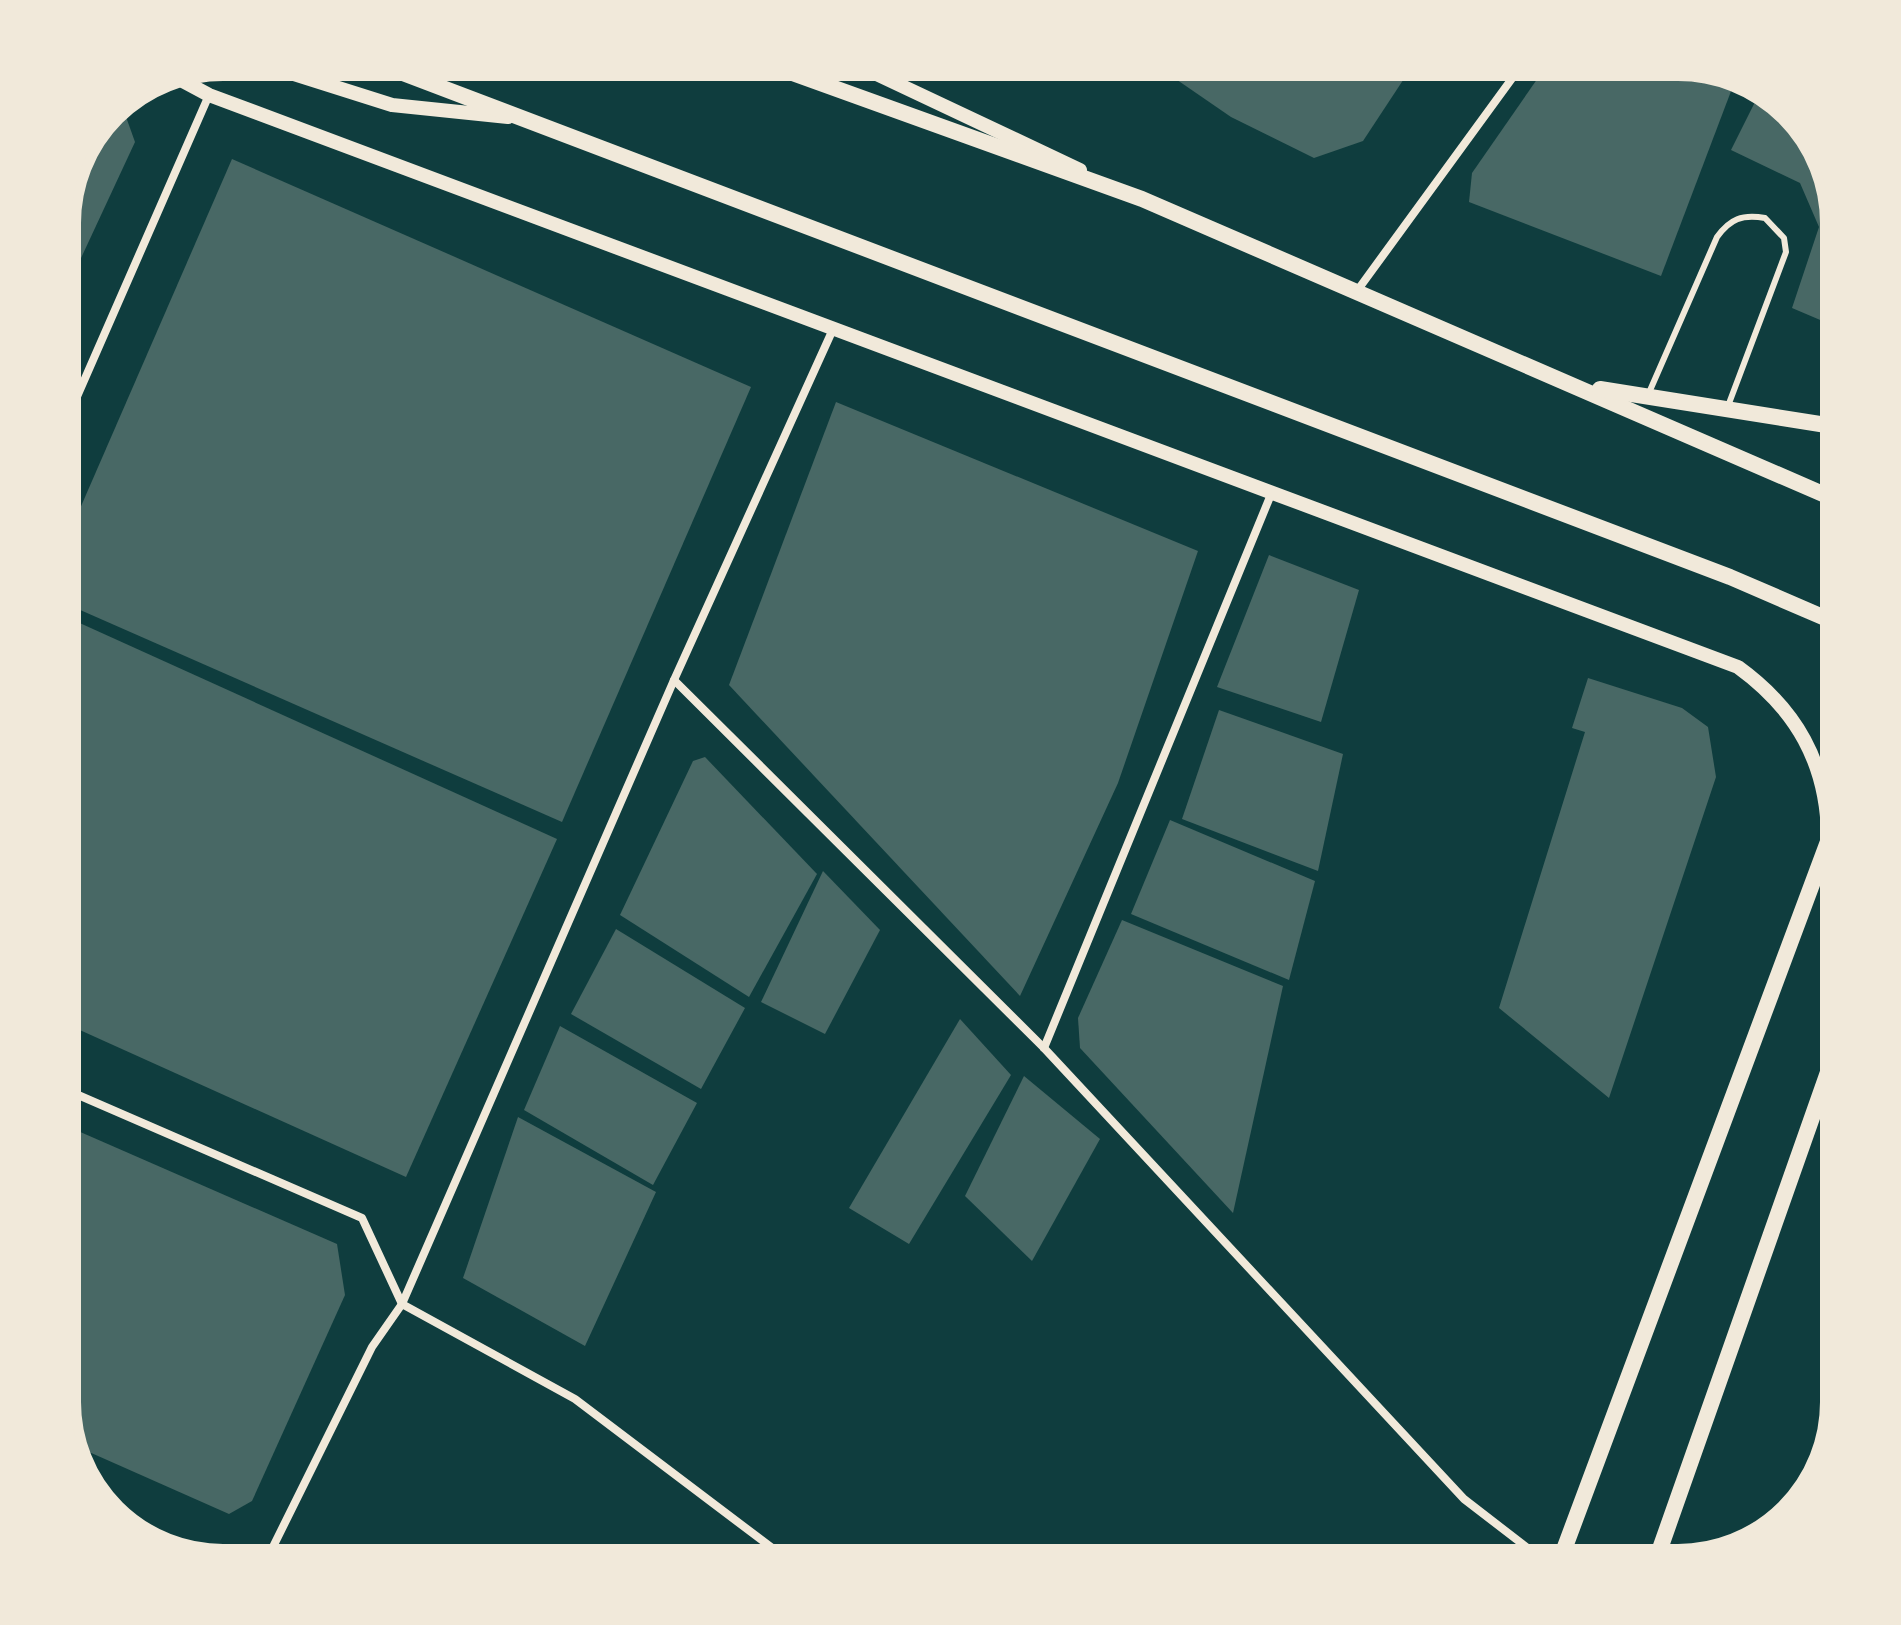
<svg xmlns="http://www.w3.org/2000/svg" width="1901" height="1625" viewBox="0 0 1901 1625" font-family="'IBM Plex Sans',sans-serif">
<rect width="100%" height="100%" fill="#0f3d3e"/>
<!-- building -->
<g fill="#486865">
<path d="M 1151,62 L 1415,62 L 1363,141 L 1314,158 L 1231,117 Z"/>
<path d="M 1549,62 L 1678,62 L 1722,71 L 1736,78 L 1661,276 L 1469,202 L 1472,173 Z"/>
<path d="M 1761,90 L 1784,102 L 1827,161 L 1839,223 L 1839,328 L 1792,308 L 1819,227 L 1800,183 L 1731,150 Z"/>
<path d="M 120,100 L 135,142 L 62,299 L 62,212 L 79,152 Z"/>
<path d="M 232,159 L 751,387 L 562,822 L 62,602 L 62,550 Z"/>
<path d="M 836,402 L 1198,551 L 1118,783 L 1020,996 L 729,685 Z"/>
<path d="M 1269,555 L 1359,590 L 1321,722 L 1217,687 Z"/>
<path d="M 62,615 L 557,839 L 406,1177 L 62,1022 Z"/>
<path d="M 1588,678 L 1682,708 L 1708,727 L 1716,777 L 1609,1098 L 1499,1008 L 1585,732 L 1572,728 Z"/>
<path d="M 1219,710 L 1343,754 L 1318,871 L 1182,819 Z"/>
<path d="M 705,757 L 817,874 L 749,997 L 620,915 L 693,761 Z"/>
<path d="M 1170,820 L 1315,881 L 1289,980 L 1131,914 Z"/>
<path d="M 823,871 L 880,930 L 825,1034 L 761,1002 Z"/>
<path d="M 1122,920 L 1283,986 L 1233,1213 L 1080,1048 L 1078,1018 Z"/>
<path d="M 616,929 L 745,1008 L 701,1089 L 571,1014 Z"/>
<path d="M 960,1019 L 1011,1075 L 909,1244 L 849,1208 Z"/>
<path d="M 560,1026 L 697,1103 L 653,1185 L 524,1110 Z"/>
<path d="M 1024,1076 L 1100,1139 L 1032,1261 L 965,1196 Z"/>
<path d="M 518,1117 L 656,1192 L 585,1346 L 463,1278 Z"/>
<path d="M 62,1124 L 337,1244 L 345,1295 L 252,1501 L 229,1514 L 71,1444 L 62,1412 Z"/>
</g>
<g fill="none" stroke-linecap="round" stroke-linejoin="round">
<!-- service -->
<path stroke="#f1e9da" stroke-width="6" d="M 1648,395 L 1717,237 C 1730,219 1742,214 1765,218 L 1784,238 L 1786,252 L 1728,406"/>
<!-- minor -->
<g stroke="#f1e9da" stroke-width="8">
<path d="M 1357,291 L 1524,62"/>
<path d="M 62,431 L 209,95"/>
<path d="M 674,680 L 1044,1048 L 1464,1499 L 1547,1563"/>
<path d="M 1044,1048 L 1272,492"/>
<path d="M 62,1088 L 362,1218 L 402,1304 L 575,1399 L 792,1563"/>
<path d="M 110,1514 L 215,1561"/>
<path d="M 265,1563 L 372,1347 L 402,1304 L 674,680 L 834,327"/>
</g>
<!-- tertiary -->
<g stroke="#f1e9da" stroke-width="14">
<path d="M 256,62 L 392,105 L 508,117"/>
<path d="M 851,62 L 1080,170"/>
<path d="M 168,73 L 209,95 L 1738,667 C 1796,709 1827,763 1828,836"/>
</g>
<!-- secondary -->
<g stroke="#f1e9da" stroke-width="16">
<path d="M 374,62 L 1730,577 L 1839,624"/>
<path d="M 762,62 L 1142,199 L 1839,501"/>
<path d="M 1600,389 L 1839,427"/>
<path d="M 1559,1563 L 1839,812"/>
<path d="M 1655,1563 L 1839,1041"/>
</g>
</g>
<!-- crop -->
<path d="M0 0H1901V1625H0ZM223 76H1678A147 147 0 0 1 1825 223V1402A147 147 0 0 1 1678 1549H223A147 147 0 0 1 76 1402V223A147 147 0 0 1 223 76Z" fill="#f1e9da" fill-rule="evenodd"/>
<path fill="none" stroke="#f1e9da" stroke-width="10" d="M223 76H1678A147 147 0 0 1 1825 223V1402A147 147 0 0 1 1678 1549H223A147 147 0 0 1 76 1402V223A147 147 0 0 1 223 76Z"/>
</svg>
